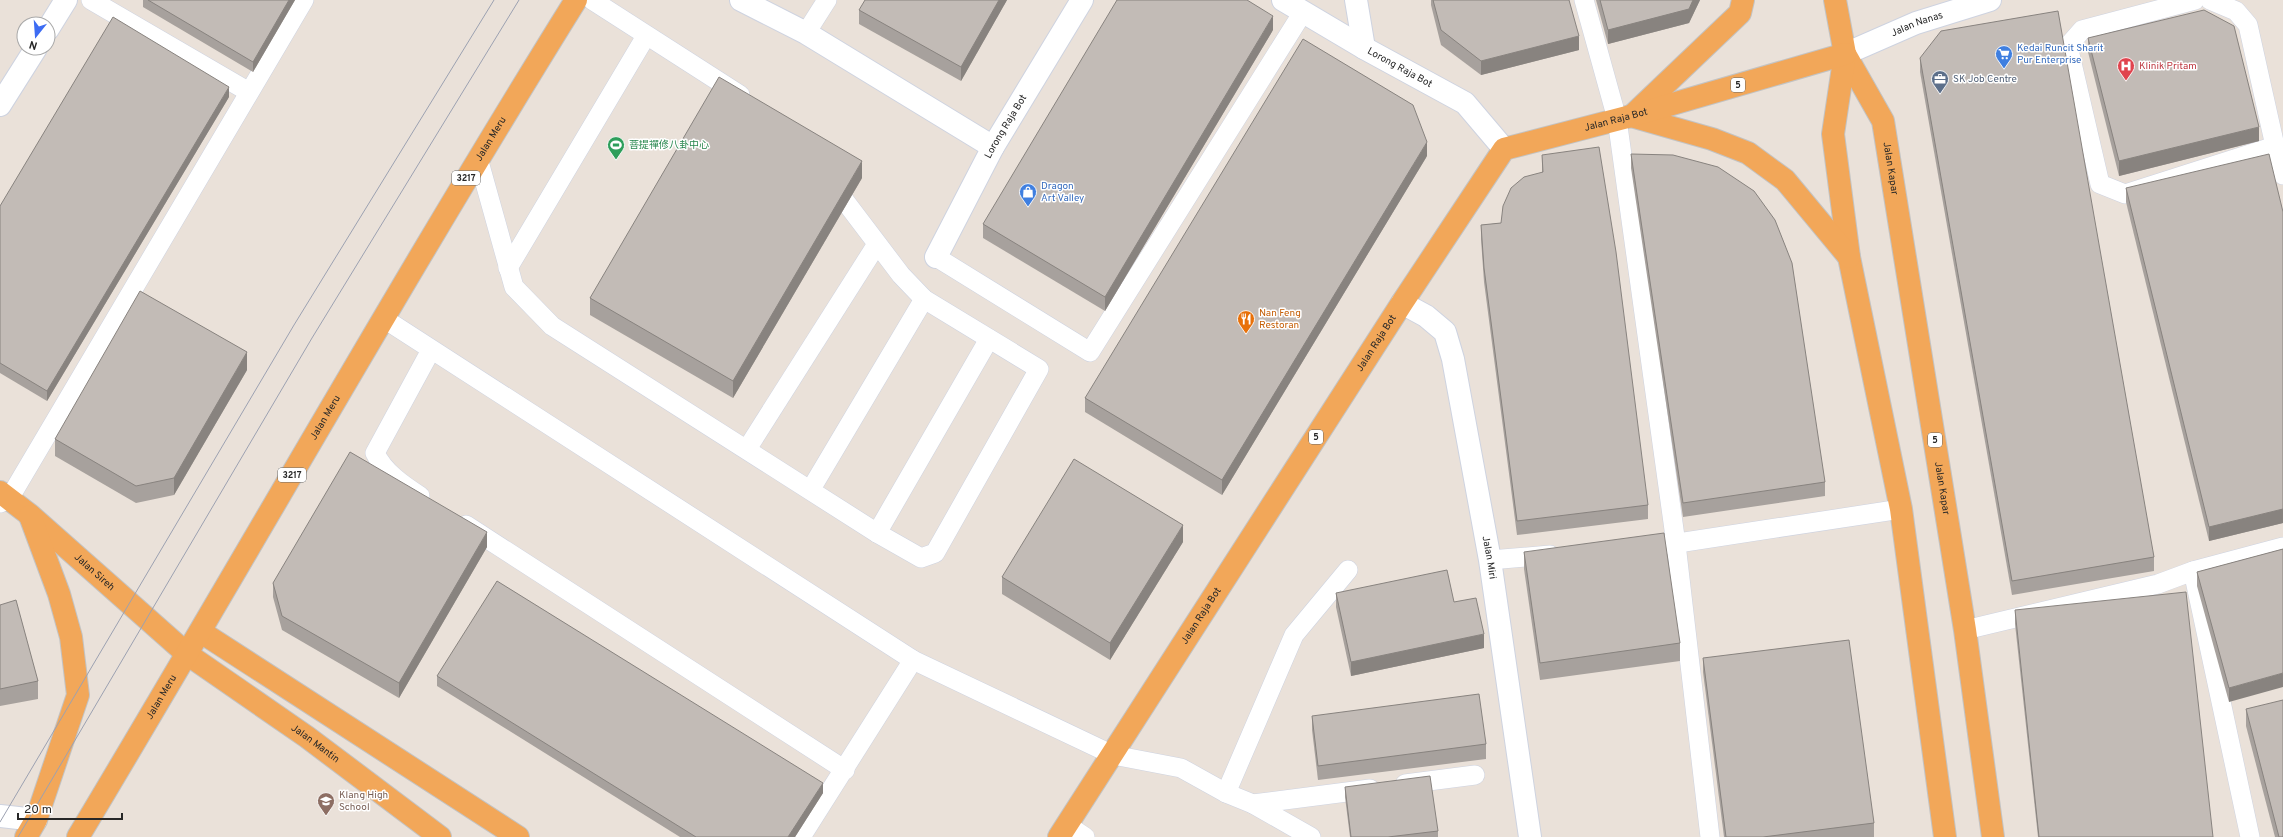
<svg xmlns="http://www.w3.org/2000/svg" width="2283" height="837" viewBox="0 0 2283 837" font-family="Overpass,'Noto Sans SC',sans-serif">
<rect width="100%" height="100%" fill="#eae1d9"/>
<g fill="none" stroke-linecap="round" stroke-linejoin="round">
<!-- service casing -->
<g stroke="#ced3e0" stroke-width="20">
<g id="service">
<path d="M 91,0 L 249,92"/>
<path d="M 592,0 L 740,95"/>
<path d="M 1584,0 L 1617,119 L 1676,544 L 1710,837"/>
<path d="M 2195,0 L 2082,30 L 2068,46 L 2100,184 L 2125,194 L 2275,146"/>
<path d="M 2210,0 L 2236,11 L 2248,25 L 2275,146 L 2283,175"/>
<path d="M 806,33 L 827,0"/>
<path d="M 478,158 L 514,287 L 552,326 L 877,533 L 921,558 L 935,553 L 1039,369 L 924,299 L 901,275 L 832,184"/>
<path d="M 936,257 L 1090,352 L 1303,12"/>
<path d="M 508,268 L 646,36"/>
<path d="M 383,318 L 913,660 L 1113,755 L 1181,768 L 1226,793 L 1253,804 L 1311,837"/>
<path d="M 747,449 L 877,244"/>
<path d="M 811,489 L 924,299"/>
<path d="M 420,496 C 403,485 384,472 375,453 L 431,350"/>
<path d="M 0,503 L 9,499 L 304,0"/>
<path d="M 466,525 L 845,770"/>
<path d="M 877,533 L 989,339"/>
<path d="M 1665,545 L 1901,509"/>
<path d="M 1490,560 L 1550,555"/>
<path d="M 2193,571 L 2250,837"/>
<path d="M 1965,630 L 2158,584 L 2193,571 L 2283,547"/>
<path d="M 1405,784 L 1475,775"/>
<path d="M 1226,793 L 1294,635 L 1348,570"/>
<path d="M 1253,804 L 1370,789"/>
<path d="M 1067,825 L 1085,837"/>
<path d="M 801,837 L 913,660"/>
</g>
</g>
<!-- minor casing -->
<g stroke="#ced3e0" stroke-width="24">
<g id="minor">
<path d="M 741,0 L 806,33 L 993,147"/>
<path id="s1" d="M 1283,0 L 1364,48 L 1465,103 L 1504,149"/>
<path d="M 1356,0 L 1364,48"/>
<path d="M 48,29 L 66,0"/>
<path d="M 0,105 L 36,48"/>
<path id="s2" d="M 936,257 L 993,147 L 1082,0"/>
<path id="s3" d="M 1402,303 L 1426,316 L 1445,332 L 1453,359 L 1490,560 L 1530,837"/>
<path d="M 0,816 L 36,820"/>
</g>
</g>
<!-- tertiary casing -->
<g stroke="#ced3e0" stroke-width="24">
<g id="tertiary">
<path id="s4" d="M 1845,54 L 1916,23 L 1990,0"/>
</g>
</g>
<!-- trunk casing -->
<g stroke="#c3c3c3" stroke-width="24">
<g id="trunk">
<path id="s5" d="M 1835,0 L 1845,54 L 1883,121 L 1965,630 L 1993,837"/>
<path d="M 1845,54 L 1833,134 L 1849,257 L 1901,509 L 1945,837"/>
<path d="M 1634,114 L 1740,13 L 1743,0"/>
<path d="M 1631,116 L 1712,139 L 1748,153 L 1785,180 L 1849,257"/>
<path id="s6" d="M 0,492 L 30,515 L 187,654 L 307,737 L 440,837"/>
<path d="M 201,632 L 518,837"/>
<path d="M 26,837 L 36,820 L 78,695 L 71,637 L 59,594 L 30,516"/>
<path id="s7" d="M 78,837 C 245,559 404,276 576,0"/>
<path id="s8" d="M 1059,837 L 1402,303 L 1504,149 L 1631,116 L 1845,54"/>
</g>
</g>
<!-- service -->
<use href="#service" stroke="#fff" stroke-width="19"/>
<!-- minor -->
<use href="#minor" stroke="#fff" stroke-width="22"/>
<!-- tertiary -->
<use href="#tertiary" stroke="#fff" stroke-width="22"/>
<!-- trunk -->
<use href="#trunk" stroke="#f2a759" stroke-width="22"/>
<!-- tram -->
<g stroke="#9ca1b1" stroke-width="1">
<path d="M 0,822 L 294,325 L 494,0"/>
<path d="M 18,837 L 312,338 L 519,0"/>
</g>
</g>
<!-- wall -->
<g fill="#a7a19d">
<path d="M 143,0 L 295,0 L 253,72 L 143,7 Z"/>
<path d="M 1007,0 L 961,81 L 859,24 L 859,10 Z"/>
<path d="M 1431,0 L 1569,0 L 1579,50 L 1481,75 L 1441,45 L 1431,5 Z"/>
<path d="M 1596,0 L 1700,0 L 1689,23 L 1608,44 Z"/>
<path d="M 1273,30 L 1105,311 L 983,238 L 983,224 Z"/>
<path d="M 2088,38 L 2259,141 L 2119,176 L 2088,52 Z"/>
<path d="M 1920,58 L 2154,557 L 2154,571 L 2012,595 L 1920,72 Z"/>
<path d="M 229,97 L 47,401 L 0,373 L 0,206 Z"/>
<path d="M 1631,154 L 1825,482 L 1825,496 L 1683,517 L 1631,168 Z"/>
<path d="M 1542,155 L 1648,505 L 1648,519 L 1517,535 L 1484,282 L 1481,239 L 1481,225 L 1501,223 L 1542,172 Z"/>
<path d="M 1427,156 L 1222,495 L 1085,412 L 1085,398 Z"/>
<path d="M 862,178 L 733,398 L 590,315 L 590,298 Z"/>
<path d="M 2126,188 L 2283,212 L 2283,523 L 2209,541 L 2126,202 Z"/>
<path d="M 247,370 L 174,495 L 136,503 L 55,456 L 55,439 Z"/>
<path d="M 1183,542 L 1110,660 L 1002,594 L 1002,577 Z"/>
<path d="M 487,547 L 399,698 L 282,630 L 273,597 L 273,583 Z"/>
<path d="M 2283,549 L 2229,702 L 2197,586 L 2197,572 Z"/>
<path d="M 1524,552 L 1680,643 L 1680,661 L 1540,680 L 1524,569 Z"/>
<path d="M 1336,593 L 1454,602 L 1484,648 L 1351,676 L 1336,607 Z"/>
<path d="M 0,605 L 38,681 L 38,699 L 0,706 Z"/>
<path d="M 2015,610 L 2213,837 L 2038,837 L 2015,624 Z"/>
<path d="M 1703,658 L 1874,823 L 1874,837 L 1724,837 L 1703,672 Z"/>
<path d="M 437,676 L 823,793 L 795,837 L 680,837 L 437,686 Z"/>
<path d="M 2246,709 L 2283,837 L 2275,837 L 2246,726 Z"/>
<path d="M 1312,716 L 1486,744 L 1486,759 L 1318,780 L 1312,730 Z"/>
<path d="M 1345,787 L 1438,831 L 1438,837 L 1350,837 L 1345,797 Z"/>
</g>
<!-- shaded-wall -->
<g fill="#88837f">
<path d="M 289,0 L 295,0 L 253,72 L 253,62 Z"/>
<path d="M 999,0 L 1007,0 L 961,81 L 961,67 Z"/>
<path d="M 1693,0 L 1700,0 L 1689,23 L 1608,44 L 1608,30 Z"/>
<path d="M 1273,16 L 1273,30 L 1105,311 L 1105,297 Z"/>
<path d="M 1579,36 L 1579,50 L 1481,75 L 1481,61 Z"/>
<path d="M 229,87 L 229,97 L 47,401 L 47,391 Z"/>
<path d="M 2259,127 L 2259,141 L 2119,176 L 2119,161 Z"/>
<path d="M 1427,142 L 1427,156 L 1222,495 L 1222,480 Z"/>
<path d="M 862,161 L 862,178 L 733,398 L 733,381 Z"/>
<path d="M 247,352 L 247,370 L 174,495 L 174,478 Z"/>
<path d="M 2283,509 L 2283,523 L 2209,541 L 2209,527 Z"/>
<path d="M 1183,525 L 1183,542 L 1110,660 L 1110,643 Z"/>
<path d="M 487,532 L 487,547 L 399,698 L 399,683 Z"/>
<path d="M 1484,634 L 1484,648 L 1351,676 L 1351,662 Z"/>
<path d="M 2283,673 L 2283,687 L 2229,702 L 2229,688 Z"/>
<path d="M 823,783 L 823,793 L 795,837 L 788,837 Z"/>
</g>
<!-- building -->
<g fill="#c2bbb6" stroke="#88837f">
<path d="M 148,0 L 289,0 L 253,62 Z"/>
<path d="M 865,0 L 999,0 L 961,67 L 859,10 Z"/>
<path d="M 1117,0 L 1247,0 L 1273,16 L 1105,297 L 983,224 Z"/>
<path d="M 1433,0 L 1569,0 L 1579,36 L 1481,61 L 1441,30 Z"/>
<path d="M 1600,0 L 1693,0 L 1689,9 L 1608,30 Z"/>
<path d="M 2204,10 L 2234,26 L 2259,127 L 2119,161 L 2088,38 Z"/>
<path d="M 2058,11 L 2154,557 L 2012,581 L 1920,58 L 1941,31 Z"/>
<path d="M 113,17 L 229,87 L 47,391 L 0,363 L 0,206 Z"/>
<path d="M 1303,39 L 1413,105 L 1427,142 L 1222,480 L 1085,398 Z"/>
<path d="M 719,77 L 862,161 L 733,381 L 590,298 Z"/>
<path d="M 1599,147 L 1616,252 L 1648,505 L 1517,521 L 1484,268 L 1481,225 L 1501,223 L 1503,206 L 1511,188 L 1524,177 L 1543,172 L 1542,155 Z"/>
<path d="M 1631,154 L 1673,155 L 1718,167 L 1754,191 L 1775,220 L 1792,263 L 1825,482 L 1683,503 Z"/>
<path d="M 2269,154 L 2283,212 L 2283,509 L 2209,527 L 2126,188 Z"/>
<path d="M 140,291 L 247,352 L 174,478 L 136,486 L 55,439 Z"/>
<path d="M 350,452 L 487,532 L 399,683 L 282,616 L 273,583 Z"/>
<path d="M 1074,459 L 1183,525 L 1110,643 L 1002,577 Z"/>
<path d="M 1664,533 L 1680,643 L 1540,663 L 1524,552 Z"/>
<path d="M 2283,549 L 2283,673 L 2229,688 L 2197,572 Z"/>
<path d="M 1447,570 L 1454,602 L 1476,598 L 1484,634 L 1351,662 L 1336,593 Z"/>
<path d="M 497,581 L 823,783 L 788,837 L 696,837 L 437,676 Z"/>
<path d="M 2186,592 L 2213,837 L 2039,837 L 2015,610 Z"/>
<path d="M 16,600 L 38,681 L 0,689 L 0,605 Z"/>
<path d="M 1849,640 L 1874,823 L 1763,837 L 1726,837 L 1703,658 Z"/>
<path d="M 1479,694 L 1486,744 L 1318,766 L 1312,716 Z"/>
<path d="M 2283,700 L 2283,837 L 2279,837 L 2246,709 Z"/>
<path d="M 1430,776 L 1438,831 L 1388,837 L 1351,837 L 1345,787 Z"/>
</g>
<!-- icons -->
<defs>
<g id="supermarket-pin" transform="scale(0.9)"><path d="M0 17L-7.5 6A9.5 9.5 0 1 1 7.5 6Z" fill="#3f7fe0" stroke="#fff"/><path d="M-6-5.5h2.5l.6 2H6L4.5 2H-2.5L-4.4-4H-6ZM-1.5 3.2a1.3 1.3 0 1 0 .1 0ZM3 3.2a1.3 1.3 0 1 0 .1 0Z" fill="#fff"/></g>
<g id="hospital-pin" transform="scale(0.9)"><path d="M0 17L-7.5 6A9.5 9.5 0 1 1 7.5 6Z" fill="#e0444e" stroke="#fff"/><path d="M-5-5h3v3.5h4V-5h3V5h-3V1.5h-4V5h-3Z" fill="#fff"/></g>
<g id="office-pin" transform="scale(0.9)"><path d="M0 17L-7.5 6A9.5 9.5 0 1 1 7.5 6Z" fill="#5c6f8a" stroke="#fff"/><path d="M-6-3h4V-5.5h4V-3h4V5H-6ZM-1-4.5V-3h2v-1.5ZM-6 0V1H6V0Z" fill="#fff"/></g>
<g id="stadium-pin" transform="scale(0.9)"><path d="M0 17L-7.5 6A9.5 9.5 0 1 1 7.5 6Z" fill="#2e9e5b" stroke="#fff"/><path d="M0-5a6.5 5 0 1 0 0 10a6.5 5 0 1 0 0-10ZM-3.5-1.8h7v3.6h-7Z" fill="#fff"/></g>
<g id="shop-pin" transform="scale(0.9)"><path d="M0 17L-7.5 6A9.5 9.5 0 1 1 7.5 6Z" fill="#3f7fe0" stroke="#fff"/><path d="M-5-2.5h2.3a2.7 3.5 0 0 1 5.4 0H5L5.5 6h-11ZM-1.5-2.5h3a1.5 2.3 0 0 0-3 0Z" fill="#fff"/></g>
<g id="restaurant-pin" transform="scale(0.9)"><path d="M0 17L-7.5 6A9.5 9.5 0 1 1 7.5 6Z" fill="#e8710a" stroke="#fff"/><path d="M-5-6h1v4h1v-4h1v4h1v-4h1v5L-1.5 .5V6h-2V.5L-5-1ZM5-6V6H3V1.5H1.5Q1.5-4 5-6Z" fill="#fff"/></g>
<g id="school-pin" transform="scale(0.9)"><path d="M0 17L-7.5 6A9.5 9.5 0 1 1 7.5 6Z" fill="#8d6e63" stroke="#fff"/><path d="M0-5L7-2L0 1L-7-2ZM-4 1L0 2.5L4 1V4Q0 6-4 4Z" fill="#fff"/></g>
</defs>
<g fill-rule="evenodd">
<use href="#supermarket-pin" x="2004" y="54"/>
<use href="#hospital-pin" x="2126" y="66"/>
<use href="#office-pin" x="1940" y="79"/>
<use href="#stadium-pin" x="616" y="145"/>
<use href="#shop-pin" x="1028" y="192"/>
<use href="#restaurant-pin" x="1246" y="319"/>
<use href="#school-pin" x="326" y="801"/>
</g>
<g text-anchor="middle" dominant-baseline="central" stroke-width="3" stroke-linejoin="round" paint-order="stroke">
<!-- shield labels -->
<g fill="#fff" stroke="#686868" stroke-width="1">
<rect x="1731" y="78" width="14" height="14" rx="3"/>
<rect x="452" y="171" width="28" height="14" rx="3"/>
<rect x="1309" y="430" width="14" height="14" rx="3"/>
<rect x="1928" y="433" width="14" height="14" rx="3"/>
<rect x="278" y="468" width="28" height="14" rx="3"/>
</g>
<g font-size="9" font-weight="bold" fill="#272727">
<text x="1738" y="85">5</text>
<text x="466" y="178">3217</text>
<text x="1316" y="437">5</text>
<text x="1935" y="440">5</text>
<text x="292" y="475">3217</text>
</g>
<!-- street labels -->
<g font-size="10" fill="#272727" stroke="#fff">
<text stroke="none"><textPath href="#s4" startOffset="78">Jalan Nanas</textPath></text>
<text stroke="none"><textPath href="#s1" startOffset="135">Lorong Raja Bot</textPath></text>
<text stroke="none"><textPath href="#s8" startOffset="935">Jalan Raja Bot</textPath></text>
<text stroke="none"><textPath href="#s2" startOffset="148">Lorong Raja Bot</textPath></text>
<text stroke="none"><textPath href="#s7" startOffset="811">Jalan Meru</textPath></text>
<text stroke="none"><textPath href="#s5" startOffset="180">Jalan Kapar</textPath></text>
<text stroke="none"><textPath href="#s8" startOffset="587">Jalan Raja Bot</textPath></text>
<text stroke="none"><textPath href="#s7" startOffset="487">Jalan Meru</textPath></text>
<text stroke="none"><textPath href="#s5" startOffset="504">Jalan Kapar</textPath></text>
<text stroke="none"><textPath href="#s3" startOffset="282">Jalan Miri</textPath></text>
<text stroke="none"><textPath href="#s6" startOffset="124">Jalan Sireh</textPath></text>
<text stroke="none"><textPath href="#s8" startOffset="263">Jalan Raja Bot</textPath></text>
<text stroke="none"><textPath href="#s7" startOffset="163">Jalan Meru</textPath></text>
<text stroke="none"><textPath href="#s6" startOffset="404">Jalan Mantin</textPath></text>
</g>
<!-- shop labels -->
<g font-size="10" fill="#366cbe" stroke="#fff" text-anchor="start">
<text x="2017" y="48">Kedai Runcit Sharit<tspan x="2017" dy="12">Pur Enterprise</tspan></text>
<text x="1041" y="186">Dragon<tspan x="1041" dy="12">Art Valley</tspan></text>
</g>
<!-- health labels -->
<g font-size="10" fill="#be3a42" stroke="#fff" text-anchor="start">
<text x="2139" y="66">Klinik Pritam</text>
</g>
<!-- service labels -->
<g font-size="10" fill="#4e5e75" stroke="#fff" text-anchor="start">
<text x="1953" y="79">SK Job Centre</text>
</g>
<!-- leisure labels -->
<g font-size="10" fill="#27864d" stroke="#fff" text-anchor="start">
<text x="629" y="145">菩提禪修八卦中心</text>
</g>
<!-- food labels -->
<g font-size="10" fill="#c56008" stroke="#fff" text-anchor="start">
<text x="1259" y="313">Nan Feng<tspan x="1259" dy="12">Restoran</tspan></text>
</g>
<!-- education labels -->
<g font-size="10" fill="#785e54" stroke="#fff" text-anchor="start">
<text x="339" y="795">Klang High<tspan x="339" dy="12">School</tspan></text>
</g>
</g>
<!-- north arrow -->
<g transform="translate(36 36) rotate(197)"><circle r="19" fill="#ffffff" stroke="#a9a9a9"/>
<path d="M0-3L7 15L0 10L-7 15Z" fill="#3d6cf3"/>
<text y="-6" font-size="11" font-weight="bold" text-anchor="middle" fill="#272727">N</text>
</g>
<!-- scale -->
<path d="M18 813v6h104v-6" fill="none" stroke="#272727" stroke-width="2"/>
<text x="24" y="813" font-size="12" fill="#272727" stroke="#ffffff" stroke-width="3" paint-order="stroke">20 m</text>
</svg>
